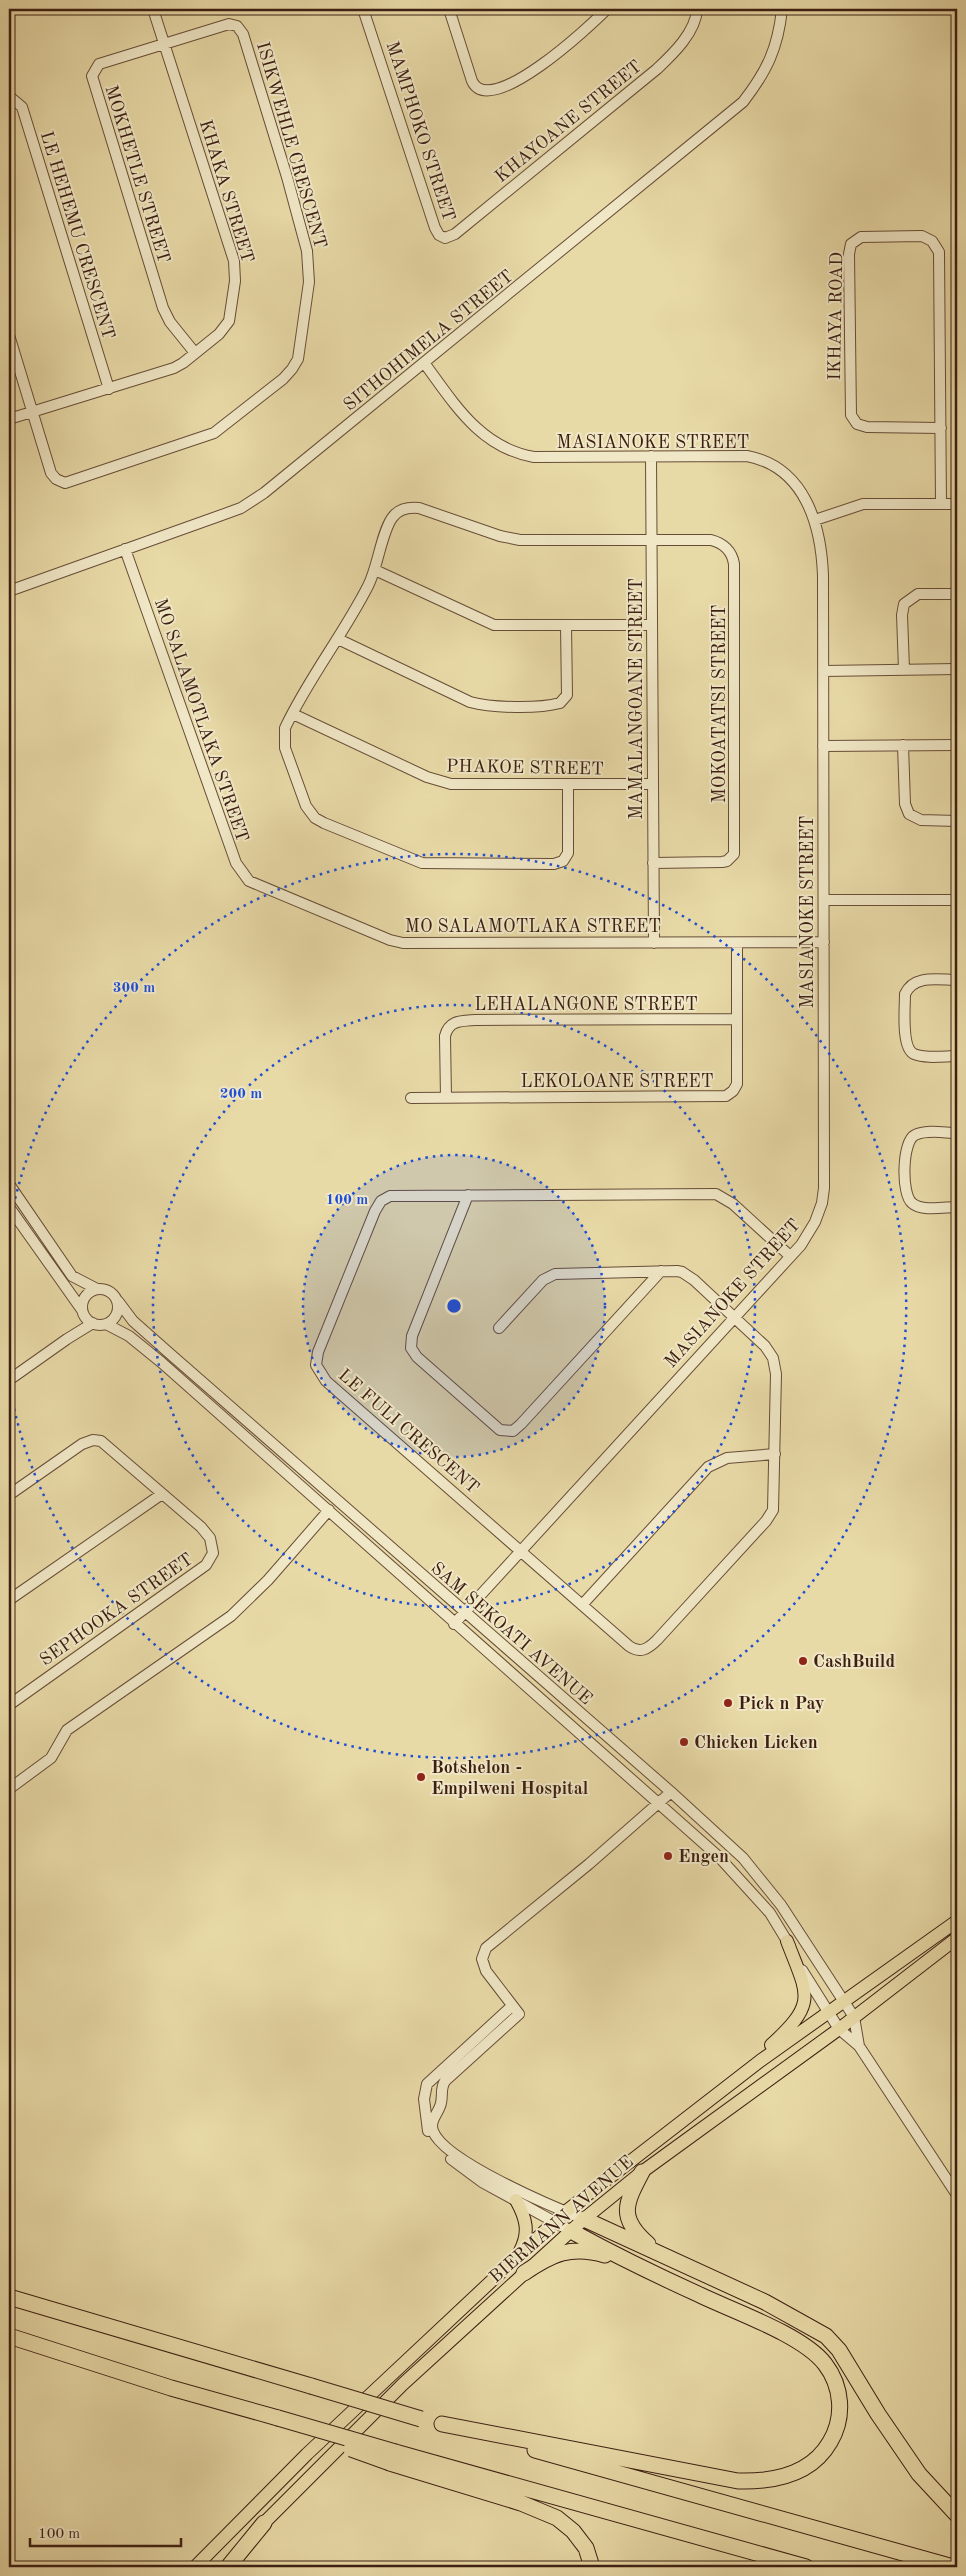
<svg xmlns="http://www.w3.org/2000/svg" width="966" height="2576" viewBox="0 0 966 2576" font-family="'Old Standard TT',serif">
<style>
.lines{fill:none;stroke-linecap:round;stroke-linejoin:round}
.minor-casing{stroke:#674d37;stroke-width:12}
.major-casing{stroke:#3c1e12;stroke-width:14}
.highway-casing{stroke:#3c1e12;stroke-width:17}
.minor{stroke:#f0e7c6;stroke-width:10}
.major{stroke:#e8daa7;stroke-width:12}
.highway{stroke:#e8daa7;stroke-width:15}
.highway-bridge-casing{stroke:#3c1e12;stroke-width:17;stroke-linecap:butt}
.highway-bridge{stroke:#e8daa7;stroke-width:15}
.ring{fill:none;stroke:#1d4ed8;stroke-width:2.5;stroke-dasharray:2.5 5}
.poi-dot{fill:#8f2418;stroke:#f0e7c6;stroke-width:2}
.labels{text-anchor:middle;stroke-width:4;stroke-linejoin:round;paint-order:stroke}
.street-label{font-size:18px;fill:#3c1e12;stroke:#f0e7c6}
.poi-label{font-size:18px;font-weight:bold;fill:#3c1e12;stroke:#f0e7c6;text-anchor:start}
.centre{fill:#1d4ed8;stroke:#f0e7c6;stroke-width:2.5}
.ring-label{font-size:15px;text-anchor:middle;font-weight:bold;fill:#1d4ed8;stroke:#f0e7c6;stroke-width:4;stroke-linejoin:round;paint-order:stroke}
</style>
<rect width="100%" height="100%" fill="#e8daa7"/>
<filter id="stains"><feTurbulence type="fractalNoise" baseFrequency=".004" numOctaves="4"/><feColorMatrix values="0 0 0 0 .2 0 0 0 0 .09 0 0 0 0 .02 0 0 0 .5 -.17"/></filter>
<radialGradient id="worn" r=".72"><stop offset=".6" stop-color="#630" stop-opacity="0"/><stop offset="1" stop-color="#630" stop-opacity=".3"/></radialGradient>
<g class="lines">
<!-- minor casing -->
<g class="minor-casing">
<path id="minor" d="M363,9L435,228L439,235L445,238L455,234L657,69C673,54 696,32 697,9
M449,9L472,81C490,120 590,26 607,9
M9,96L22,107L109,389
M9,335L51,473L56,479L65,483L214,433L283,379L292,369L298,359L309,282L307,251L287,177L243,34L237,26L229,24L99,64L92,76L163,308L170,322L195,353
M425,364C455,405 481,448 534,457L747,456C805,467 821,525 823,575L824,1188L822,1203L815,1222L801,1245L454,1624
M9,419L174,368L183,363L219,334L229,321L235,281L234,261L153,9
M651,456L654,943
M941,504L939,252L932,241L922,236L861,237L851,244L849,254L851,415L857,424L867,427L941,428
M815,520L863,504H957
M125,549L236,863L249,881L390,940L403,943L824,942
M375,570L494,625H652
M9,591L219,516L241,508L264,493L743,102C767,71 778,48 782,9
M338,639L470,702C492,708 538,709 560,703L567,695L566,626
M904,669L902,615L904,604L918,594H957
M823,671L957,669
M293,714L427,777L451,784H653
M903,745L905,804L909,814L921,820L957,821
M823,746L957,745
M568,785V853L563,861L554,864L422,863L324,823L315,818L306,806L285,748V728C308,679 343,635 368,586C378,567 381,534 392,518C398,509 409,507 419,508L500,536L520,540H711C723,543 732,551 734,564V854L727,861L722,862L653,863
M824,900H957
M957,980C939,980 914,974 905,994C905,1008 901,1048 914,1054C926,1059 945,1056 957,1056
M411,1098L726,1096L733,1091L737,1084V943
M446,1098L445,1036C449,1020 461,1021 475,1020L736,1019
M957,1133C945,1133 927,1129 915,1135C902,1141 901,1194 912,1203C922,1212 945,1207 957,1207
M9,1184L72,1276L97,1289
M468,1195L412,1336L411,1348L417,1357L500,1430L513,1431L521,1424L661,1271
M9,1207L82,1310
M82 1307a18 18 0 1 1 36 0a18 18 0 1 1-36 0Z
M118,1301L133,1321L168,1352L671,1792L743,1858L781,1905L854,2017L859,2046
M106,1324L129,1336L161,1362L719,1857L770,1913L790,1946
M499,1328L543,1280L555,1274L677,1271L682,1272L694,1280L765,1346L773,1358L776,1374L773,1510L766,1521L657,1640C648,1649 640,1654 629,1646L326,1381L316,1365L318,1352L375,1211L381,1201L390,1196L716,1194L733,1204L790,1256
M9,1380L67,1339L93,1323
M9,1495L82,1444L93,1440L101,1441L201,1527L210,1538L213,1553L206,1565L199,1570L9,1705
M9,1600L162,1494
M582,1605L708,1467L727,1458L775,1454
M9,1789L51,1758L67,1730L231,1616L268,1580L329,1510
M802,1970L839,2029L859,2046L957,2195
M428,2131L424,2099L427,2084L512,2006
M451,2159L482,2182L571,2231
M584,2219C553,2207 444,2161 433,2131C429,2120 439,2113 441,2103C443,2095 440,2089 445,2081L519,2014L486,1971L482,1959L486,1948L589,1864L671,1792"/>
</g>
<!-- major casing -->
<g class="major-casing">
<path id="major" d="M771,2045C818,2002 808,1996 787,1941
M516,2200C526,2218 530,2232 520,2251
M258,2529L403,2384L584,2219L642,2172L839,2029L957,1938
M195,2567L307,2454L565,2212L760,2061L957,1921"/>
</g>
<!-- highway casing -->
<g class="highway-casing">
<path id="highway" d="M642,2172C625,2204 618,2218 648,2244
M584,2219L765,2302L826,2336L839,2350L878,2414L919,2474L957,2515
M524,2273C552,2254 571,2245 605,2255
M9,2297L311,2386
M9,2336L171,2388L278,2418
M442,2424L738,2481C773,2482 811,2475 830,2442C845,2417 842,2386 825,2364C803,2335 733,2311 700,2295C656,2275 613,2254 571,2231
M535,2450L953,2567
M395,2452L806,2567
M390,2463L521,2503L557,2518L573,2531L586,2548L592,2567
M228,2567L264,2523"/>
</g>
<!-- minor -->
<use href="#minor" class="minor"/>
<!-- major -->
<use href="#major" class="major"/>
<!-- highway -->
<use href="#highway" class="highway"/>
<!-- highway-bridge casing -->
<g class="highway-bridge-casing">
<path id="highway-bridge" d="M311,2386L421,2419
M278,2418L395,2452
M351,2449L390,2463"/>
</g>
<!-- highway-bridge -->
<use href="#highway-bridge" class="highway-bridge"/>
</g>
<!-- distance rings -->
<circle cx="454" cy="1306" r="151" fill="#1d4ed8" fill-opacity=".12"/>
<g class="ring">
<circle cx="454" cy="1306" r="151"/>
<circle cx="454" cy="1306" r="301"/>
<path d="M9 1228A452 452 0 1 1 9 1384"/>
</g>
<!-- markers -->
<g class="poi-dot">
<circle cx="803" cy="1661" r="5"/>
<circle cx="728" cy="1703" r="5"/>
<circle cx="684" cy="1742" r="5"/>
<circle cx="421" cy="1777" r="5"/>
<circle cx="668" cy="1856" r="5"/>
</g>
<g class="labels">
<!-- street labels -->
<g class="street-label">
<text transform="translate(568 121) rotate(-39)" y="6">KHAYOANE STREET</text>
<text transform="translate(421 131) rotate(72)" y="6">MAMPHOKO STREET</text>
<text transform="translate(292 145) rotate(74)" y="6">ISIKWEHLE CRESCENT</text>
<text transform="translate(138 174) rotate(73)" y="6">MOKHETLE STREET</text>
<text transform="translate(227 191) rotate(73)" y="6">KHAKA STREET</text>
<text transform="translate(78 235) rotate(73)" y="6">LE HEHEMU CRESCENT</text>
<text transform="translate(835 316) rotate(-89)" y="6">IKHAYA ROAD</text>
<text transform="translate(428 340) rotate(-39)" y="6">SITHOHIMELA STREET</text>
<text x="653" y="448">MASIANOKE STREET</text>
<text transform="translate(636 699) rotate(-90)" y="6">MAMALANGOANE STREET</text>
<text transform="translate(719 704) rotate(-90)" y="6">MOKOATATSI STREET</text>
<text transform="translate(202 720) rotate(71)" y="6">MO SALAMOTLAKA STREET</text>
<text transform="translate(525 767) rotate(1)" y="6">PHAKOE STREET</text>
<text transform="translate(807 912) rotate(-90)" y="6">MASIANOKE STREET</text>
<text x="533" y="932">MO SALAMOTLAKA STREET</text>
<text x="586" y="1010">LEHALANGONE STREET</text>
<text x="617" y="1087">LEKOLOANE STREET</text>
<text transform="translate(732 1293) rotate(-48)" y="6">MASIANOKE STREET</text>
<text transform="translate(409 1431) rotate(41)" y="6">LE FULI CRESCENT</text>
<text transform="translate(116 1609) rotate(-35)" y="6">SEPHOOKA STREET</text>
<text transform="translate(512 1633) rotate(41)" y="6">SAM SEKOATI AVENUE</text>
<text transform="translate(561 2219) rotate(-41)" y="6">BIERMANN AVENUE</text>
</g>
<!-- poi labels -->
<g class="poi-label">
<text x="813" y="1667">CashBuild</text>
<text x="738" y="1709">Pick n Pay</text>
<text x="694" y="1748">Chicken Licken</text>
<text x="431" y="1773">Botshelon -<tspan x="431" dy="21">Empilweni Hospital</tspan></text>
<text x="678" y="1862">Engen</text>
</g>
</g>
<circle cx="454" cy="1306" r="8" class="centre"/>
<g class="ring-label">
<text x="134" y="992">300 m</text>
<text x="241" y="1098">200 m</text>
<text x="347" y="1204">100 m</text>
</g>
<!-- margin -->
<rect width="966" height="2576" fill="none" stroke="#e8daa7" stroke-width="30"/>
<rect x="10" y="10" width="946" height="2556" fill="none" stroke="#3c1e12" stroke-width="2.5"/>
<rect x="15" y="15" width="936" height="2546" fill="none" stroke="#3c1e12"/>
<!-- scale -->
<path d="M30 2538v8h151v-8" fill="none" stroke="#3c1e12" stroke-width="2.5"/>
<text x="38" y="2538" font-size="15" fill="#3c1e12" stroke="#f0e7c6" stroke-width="4" paint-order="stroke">100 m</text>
<rect width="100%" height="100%" filter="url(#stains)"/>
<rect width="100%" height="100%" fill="url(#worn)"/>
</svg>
